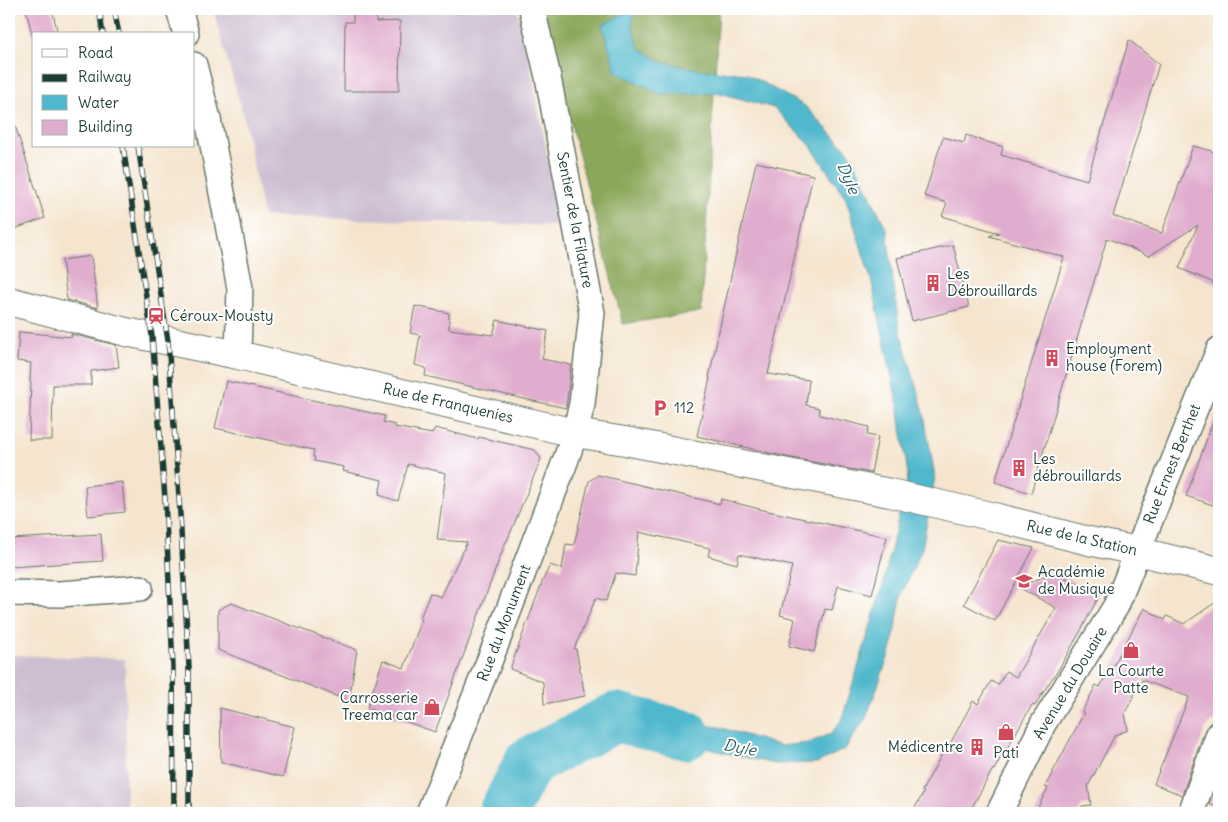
<svg xmlns="http://www.w3.org/2000/svg" width="1228" height="822" viewBox="0 0 1228 822" font-family="Delius,sans-serif">
<style>
.industrial{fill:#cdbed2}
.forest{fill:#8aa75a;stroke:#547247}
.water{fill:#4fb8cc;stroke:#377a80}
.lines{fill:none;stroke-linecap:round;stroke-linejoin:round}
.river{stroke:#4fb8cc;stroke-width:50}
.building{fill:#e1adcf}
.minor-casing{stroke:#6a786a;stroke-width:28}
.tertiary-casing{stroke:#6a786a;stroke-width:30}
.minor{stroke:#fff;stroke-width:25}
.tertiary{stroke:#fff;stroke-width:28}
.rail-casing{stroke:#1f3d34;stroke-width:5.5}
.rail{stroke:#fff;stroke-width:4;stroke-dasharray:11;stroke-linecap:butt}
.labels{text-anchor:middle;stroke-width:4;stroke-linejoin:round;paint-order:stroke}
.street-label{font-size:15px;fill:#1f3d34;stroke:#fff}
.poi-label{font-size:15px;fill:#1f3d34;stroke:#fff;text-anchor:start}
.water-label{font-size:16px;font-style:italic;fill:#2d6262;stroke:#fff}
</style>
<rect width="100%" height="100%" fill="#fff"/>
<filter id="ink" filterUnits="userSpaceOnUse"><feTurbulence type="fractalNoise" baseFrequency=".02" numOctaves="2"/><feDisplacementMap in="SourceGraphic" scale="10" xChannelSelector="R" yChannelSelector="G"/><feConvolveMatrix kernelMatrix="1 2 1 2 8 2 1 2 1" color-interpolation-filters="sRGB"/></filter>
<filter id="wash" filterUnits="userSpaceOnUse"><feTurbulence type="fractalNoise" baseFrequency=".0096" numOctaves="4" result="noise"/><feDisplacementMap in="SourceGraphic" scale="20" xChannelSelector="R" yChannelSelector="G"/><feGaussianBlur stdDeviation="1.12" result="paint"/><feColorMatrix in="noise" values="0 0 0 0 0 0 0 0 0 0 0 0 0 0 0 0 0 1.4 0 .05"/><feComposite in="paint" operator="in"/></filter>
<g filter="url(#wash)">
<rect width="100%" height="100%" fill="#f5e5cf"/>
<!-- industrial -->
<path class="industrial" d="M213,9H517L527,51L561,226L263,216L244,117L229,66Z
M9,655L125,659L126,813H9Z"/>
<!-- forest -->
<path class="forest" d="M542,9H719L701,312L623,324L551,48Z"/>
<!-- water -->
<path class="water" d="M634,9L632,24L639,48L662,62L697,69L747,74L805,106L850,153L887,230L899,327L923,409L935,477L922,549L902,593L892,647L866,718L845,749L817,763L774,764L701,747L641,732L582,739L539,762L518,798L514,813H494L504,785L532,742L575,724L632,715L719,727L781,746L808,743L831,734L842,719L858,667L883,585L908,475L898,406L871,279L846,199L811,146L774,108L720,93L661,94L616,72L602,25Z"/>
<g class="lines">
<!-- river -->
<path class="river" d="M503,813L529,762L616,717L686,735"/>
</g>
<g id="blocks">
<!-- building -->
<path class="building" d="M26,9H52L58,34H32Z
M376,12V22L400,21L399,91H344L345,22H353V13Z
M1129,40L1159,64L1113,216L1162,233L1193,146L1219,153V285L1179,268L1198,225L1149,256L1107,238L1031,493L995,482L1064,257L989,236L999,233L942,216L947,203L924,196L943,137L964,143L966,135L1003,147L1001,155L1087,180Z
M13,119L45,218L9,231V120Z
M756,162L813,175L768,374L809,380L806,405L819,408L820,415L869,427L867,435L878,437L871,473L787,457L697,436L710,378L709,377Z
M953,245L969,307L912,321L897,258Z
M91,256L98,308L67,300L62,260Z
M415,306L449,313V329L493,335L497,320L548,331L542,359L571,365L566,408L533,401L425,376L426,368L415,365L420,335L410,333Z
M19,332L72,337L71,334L116,345L119,367L91,371V385H53L52,440H29L31,382H30L31,363L17,361Z
M226,381L385,416L383,422L395,425V427L432,434L435,428L478,439L479,437L535,450L541,459L507,541H506L435,732L367,708L383,660L404,668L422,619L420,618L430,593L441,597L467,542L437,540L446,473L408,464L398,501L379,495L382,480L343,471L344,467L314,461L315,457H313L314,450L215,428Z
M1217,411H1219V507L1186,496Z
M598,475L720,504L721,499L759,509L887,537L872,595L838,586L832,610L825,609L814,652L789,646L795,619L780,615L792,566L739,554L737,564L708,556L710,548L639,532L635,576L616,573L606,601L596,598L574,649H576L585,696L544,704L543,682L510,669L543,580L550,565L562,569L566,544L574,545L589,481Z
M122,482L125,512L88,516L85,486Z
M101,534L103,561L9,567V539Z
M998,540L1034,548L995,621L964,604Z
M1062,569L1066,578L1099,596L1079,634L1054,677H1053L1044,691L1035,706L1032,705L1006,750H1005L994,770L993,769L969,813H912L924,792L922,791L948,743L950,744L973,701L978,704L991,681L998,685L1006,671L1016,677L1056,608L1018,587Z
M1219,600V720H1216L1210,723L1205,729L1182,795L1154,784L1189,697L1142,680L1125,713L1128,730L1115,735L1088,786L1091,805L1082,806L1078,813H1035L1048,788L1045,787L1084,713L1082,712L1096,685L1100,687L1105,677L1107,678L1144,608L1165,620L1167,616L1184,624Z
M231,603L357,650L349,701L218,650V610Z
M220,708L295,727L283,777L221,762Z
M1219,776V808L1209,804Z"/>
</g>
</g>
<g filter="url(#ink)">
<use href="#blocks" fill-opacity="0" stroke="#6a786a" stroke-width="1"/>
<g class="lines">
<!-- minor casing -->
<g class="minor-casing">
<path id="minor" d="M179,9L186,34
M194,65L208,119L240,288L238,355
M9,593L60,594L140,588
M429,813L496,644L566,459L575,433L582,404L592,313L548,77L532,9
M999,813L1043,724L1116,606L1160,495L1219,350
M1191,813L1219,734"/>
</g>
<!-- tertiary casing -->
<g class="tertiary-casing">
<path id="tertiary" d="M9,301L126,332L238,355L575,433L625,441L890,493L990,516L1089,541L1137,551L1219,571"/>
</g>
<!-- minor -->
<use href="#minor" class="minor"/>
<!-- tertiary -->
<use href="#tertiary" class="tertiary"/>
<!-- rail casing -->
<g class="rail-casing">
<path id="rail" d="M99,9L103,34
M114,9L119,34
M123,146L152,336L165,498L173,667L174,813
M138,146L168,341L179,497L189,667V813"/>
</g>
<!-- rail -->
<use href="#rail" class="rail"/>
</g>
</g>
<!-- icons -->
<defs>
<g id="building-bare" transform="scale(1.35)"><path d="M-4-6H4V6H1V3H-1V6H-4ZM-2.5-4.3h1.7v1.8h-1.7ZM.8-4.3h1.7v1.8H.8ZM-2.5-1h1.7V.8h-1.7ZM.8-1h1.7V.8H.8Z" fill="#d1495b" stroke="#fff" stroke-width="2.5" paint-order="stroke"/></g>
<g id="station-bare" transform="scale(1.35)"><path d="M-3-6H3Q5-6 5-4V2Q5 4 3 4L4.5 6H3L1.5 4h-3L-3 6H-4.5L-3 4Q-5 4-5 2V-4Q-5-6-3-6ZM-3.5-4v3h7v-3ZM-3.5 1v1.5H-2V1ZM2 1v1.5H3.5V1Z" fill="#d1495b" stroke="#fff" stroke-width="2.5" paint-order="stroke"/></g>
<g id="parking-bare" transform="scale(1.35)"><path d="M-3.5-5.5H1a3.5 3.5 0 0 1 0 7H-1V5.5H-3.5ZM-1-3.4V-.6H.8a1.4 1.4 0 0 0 0-2.8Z" fill="#d1495b" stroke="#fff" stroke-width="2.5" paint-order="stroke"/></g>
<g id="school-bare" transform="scale(1.35)"><path d="M0-5L7-2L0 1L-7-2ZM-4 1L0 2.5L4 1V4Q0 6-4 4Z" fill="#d1495b" stroke="#fff" stroke-width="2.5" paint-order="stroke"/></g>
<g id="shop-bare" transform="scale(1.35)"><path d="M-5-2.5h2.3a2.7 3.5 0 0 1 5.4 0H5L5.5 6h-11ZM-1.5-2.5h3a1.5 2.3 0 0 0-3 0Z" fill="#d1495b" stroke="#fff" stroke-width="2.5" paint-order="stroke"/></g>
</defs>
<g fill-rule="evenodd">
<use href="#building-bare" x="933" y="283"/>
<use href="#station-bare" x="156" y="316"/>
<use href="#building-bare" x="1052" y="358"/>
<use href="#parking-bare" x="660" y="408"/>
<use href="#building-bare" x="1019" y="468"/>
<use href="#school-bare" x="1024" y="581"/>
<use href="#shop-bare" x="1131" y="650"/>
<use href="#shop-bare" x="432" y="707"/>
<use href="#shop-bare" x="1006" y="732"/>
<use href="#building-bare" x="977" y="747"/>
</g>
<g class="labels">
<!-- street labels -->
<g class="street-label">
<text transform="translate(575 220) rotate(79)" y="5">Sentier de la Filature</text>
<text transform="translate(448 403) rotate(13)" y="5">Rue de Franquenies</text>
<text transform="translate(1172 464) rotate(-68)" y="5">Rue Ernest Berthet</text>
<text transform="translate(1082 538) rotate(13)" y="5">Rue de la Station</text>
<text transform="translate(504 623) rotate(-69)" y="5">Rue du Monument</text>
<text transform="translate(1070 683) rotate(-59)" y="5">Avenue du Douaire</text>
</g>
<!-- poi labels -->
<g class="poi-label">
<text x="947" y="279">Les<tspan x="947" dy="17">Débrouillards</tspan></text>
<text x="170" y="321">Céroux-Mousty</text>
<text x="1066" y="354">Employment<tspan x="1066" dy="17">house (Forem)</tspan></text>
<text x="674" y="413">112</text>
<text x="1033" y="464">Les<tspan x="1033" dy="17">débrouillards</tspan></text>
<text x="1038" y="577">Académie<tspan x="1038" dy="17">de Musique</tspan></text>
<text x="1131" y="676" text-anchor="middle">La Courte<tspan x="1131" dy="17">Patte</tspan></text>
<text x="418" y="703" text-anchor="end">Carrosserie<tspan x="418" dy="17">Treema car</tspan></text>
<text x="963" y="752" text-anchor="end">Médicentre</text>
<text x="1006" y="758" text-anchor="middle">Pati</text>
</g>
<!-- water labels -->
<g class="water-label">
<text transform="translate(849 178) rotate(67)" y="6">Dyle</text>
<text transform="translate(740 747) rotate(11)" y="6">Dyle</text>
</g>
</g>
<!-- margin -->
<rect width="1228" height="822" fill="none" stroke="#fff" stroke-width="30"/>
<!-- legend -->
<rect x="32" y="32" width="162" height="115" fill="#ffffff" stroke="#a5b1ae"/>
<rect x="42" y="49" width="25" height="8" fill="#ffffff" stroke="#a5b1ae"/>
<text x="78" y="58" font-size="15" fill="#1f3d34">Road</text>
<rect x="42" y="74" width="25" height="8" fill="#1f3d34" stroke="#a5b1ae"/>
<text x="78" y="82" font-size="15" fill="#1f3d34">Railway</text>
<rect x="42" y="95" width="25" height="15" fill="#4fb8cc" stroke="#a5b1ae"/>
<text x="78" y="108" font-size="15" fill="#1f3d34">Water</text>
<rect x="42" y="120" width="25" height="15" fill="#e1adcf" stroke="#a5b1ae"/>
<text x="78" y="132" font-size="15" fill="#1f3d34">Building</text>
</svg>
